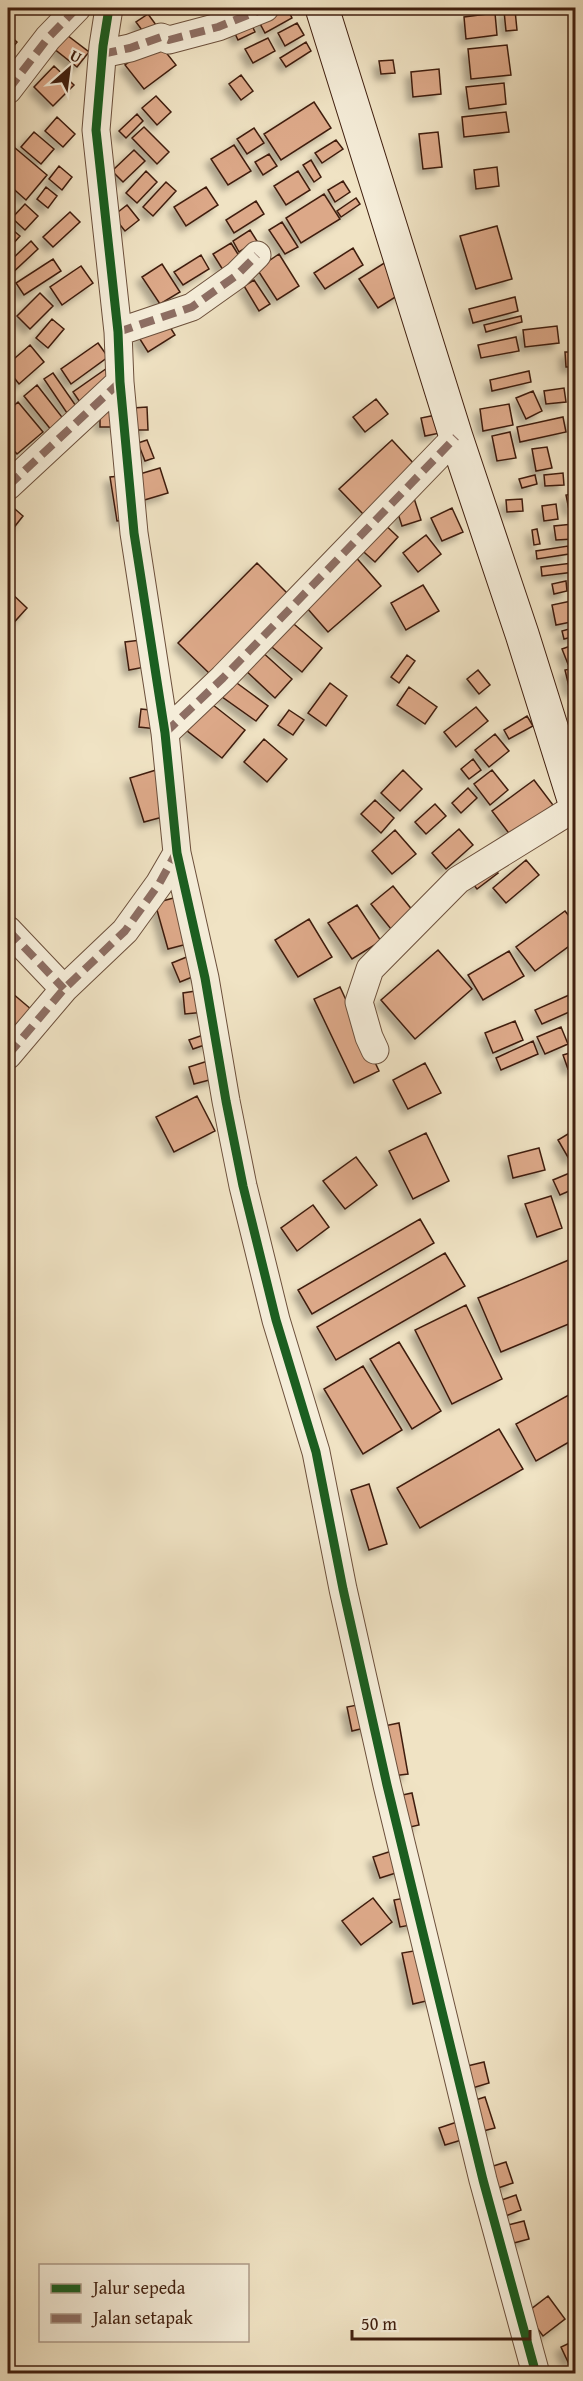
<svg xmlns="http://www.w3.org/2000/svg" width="583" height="2381" viewBox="0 0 583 2381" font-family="'Gentium Book Plus',serif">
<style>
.building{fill:#dca888;stroke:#401f0f;stroke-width:1.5;filter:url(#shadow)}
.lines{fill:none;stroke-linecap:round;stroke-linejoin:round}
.minor-casing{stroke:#6c503c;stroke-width:29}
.secondary-casing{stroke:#401f0f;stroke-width:35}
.minor{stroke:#f5edd9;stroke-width:27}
.secondary{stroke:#f5edd9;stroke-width:33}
.quiet{stroke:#8d6e63;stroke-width:8;stroke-dasharray:15 8;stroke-linecap:butt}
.cycleway-casing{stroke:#f5edd9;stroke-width:13}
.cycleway{stroke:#1b5e20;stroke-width:9}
</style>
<defs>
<filter id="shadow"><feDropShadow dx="-5.5" dy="5.5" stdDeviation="3" flood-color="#0004"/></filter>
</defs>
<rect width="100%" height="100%" fill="#f0e3c4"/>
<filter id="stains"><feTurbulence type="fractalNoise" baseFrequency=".00333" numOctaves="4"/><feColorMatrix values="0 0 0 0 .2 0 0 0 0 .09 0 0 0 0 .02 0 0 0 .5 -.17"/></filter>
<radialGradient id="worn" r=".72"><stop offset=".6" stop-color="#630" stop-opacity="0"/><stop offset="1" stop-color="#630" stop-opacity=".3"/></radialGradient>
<!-- building -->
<path class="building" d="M276,8H287L292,18L265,33L257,18Z
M515,10L517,30L506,31L504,11Z
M495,13L497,35L466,39L464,17Z
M148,14L159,29L147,37L136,22Z
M248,17L255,32L238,40L231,25Z
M297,23L304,35L285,46L278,33Z
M59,29L89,52L77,67L48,44Z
M8,34L17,42L8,53Z
M268,38L275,51L253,63L245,49Z
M157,41L176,65L144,89L125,65Z
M306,42L311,51L286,67L280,58Z
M507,45L511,75L471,79L468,49Z
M393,60L395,73L381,74L379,61Z
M54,66L74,85L53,106L34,87Z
M439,69L441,94L413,97L411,72Z
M241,75L253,91L241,100L229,84Z
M504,83L506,104L469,109L466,87Z
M156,96L171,112L157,125L142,108Z
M314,102L331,128L281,160L264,134Z
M506,112L509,132L464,137L462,117Z
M137,114L143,121L126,138L119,131Z
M57,117L75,134L63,147L45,131Z
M144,127L169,152L157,164L132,138Z
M254,128L264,143L247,154L237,139Z
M34,132L54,149L41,164L21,147Z
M438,132L442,167L423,169L419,134Z
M336,140L343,149L322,163L315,153Z
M8,142L47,175L26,200L8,184Z
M234,145L251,171L228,185L211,159Z
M134,150L145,161L123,182L112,171Z
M269,154L277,166L263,175L255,162Z
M311,160L321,177L314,182L303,165Z
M59,166L72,177L62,190L49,179Z
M497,167L499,186L476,189L474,170Z
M146,171L157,182L137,203L126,193Z
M298,171L310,190L286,205L274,186Z
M343,181L350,192L335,202L328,190Z
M166,182L176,191L153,216L143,207Z
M46,187L57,196L48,208L37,199Z
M206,187L218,205L186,226L174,207Z
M324,194L340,219L301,243L286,218Z
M356,198L360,204L341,217L337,211Z
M256,201L264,214L234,233L226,220Z
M25,204L38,216L25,230L12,218Z
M127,205L139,220L125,231L113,216Z
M70,212L80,222L53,247L43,237Z
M282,222L298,247L285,254L269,230Z
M8,226L20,236L11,246L8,243Z
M497,226L512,279L476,289L460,236Z
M250,230L257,241L239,252L233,241Z
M31,241L38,249L10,275L8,272V263Z
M231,243L241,259L223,270L213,254Z
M353,248L363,265L325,289L314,273Z
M279,254L299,286L277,300L257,269Z
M201,255L209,269L183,285L174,272Z
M53,259L61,271L24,295L16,283Z
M389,260L408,289L378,308L359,279Z
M162,264L180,292L160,304L142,277Z
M81,266L93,283L62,305L50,287Z
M254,280L270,304L259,311L244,286Z
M40,293L53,306L30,329L17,316Z
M515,297L518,311L473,323L469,309Z
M521,316L522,322L486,332L484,325Z
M52,319L64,329L48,348L36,338Z
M165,319L175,335L148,352L138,336Z
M557,326L559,343L525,347L523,330Z
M516,337L519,351L481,358L478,345Z
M98,343L108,357L71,384L61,369Z
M30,345L44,362L19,384L8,370V364Z
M565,352H576V367H566Z
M110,366L119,380L82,405L73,392Z
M529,371L531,382L492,391L490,380Z
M53,373L76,406L67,413L44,379Z
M37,385L65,421L52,431L24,396Z
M564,388L566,402L546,404L544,391Z
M533,391L542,411L526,419L516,398Z
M376,399L388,414L365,432L353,417Z
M18,402L43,432L17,454L8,444V411Z
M100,402H118V427H100Z
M509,404L513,425L483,431L480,409Z
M147,407L148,430H134L133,408Z
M436,415L440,433L425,436L421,418Z
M563,417L566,432L520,442L517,427Z
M571,418H576V434L573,435Z
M510,432L516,458L497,461L492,436Z
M147,440L154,458L145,461L138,443Z
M392,440L416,466L364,515L339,489Z
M547,447L552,468L536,471L532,449Z
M160,468L168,493L141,501L133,476Z
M563,473L564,485L545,486L544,475Z
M535,475L537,484L522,488L519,479Z
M120,476L127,520L117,521L110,477Z
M572,494L575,509L569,510L566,495Z
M413,495L421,520L402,526L394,501Z
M522,499L523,511L507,512L506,500Z
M8,503L23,516L8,535Z
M556,504L558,519L544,521L542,506Z
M452,508L463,532L442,541L431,518Z
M379,519L398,537L375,562L356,545Z
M573,524L574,539L556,540L554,526Z
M537,529L540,544L534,545L532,530Z
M426,535L441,554L418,572L403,553Z
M568,546L569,554L537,559L536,551Z
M353,554L381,586L328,632L300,600Z
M257,563L288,594L210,674L178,643Z
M572,563L574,572L542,576L541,567Z
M566,581L567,591L554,594L552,584Z
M423,585L439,611L406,630L391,603Z
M8,590L27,608L8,629Z
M576,600V621L556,625L552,605Z
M288,619L322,648L302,672L267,643Z
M576,627V636L564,639L562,631Z
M141,640L145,667L129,670L125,642Z
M576,644V661L568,664L562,649Z
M260,650L292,679L275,698L243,668Z
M407,655L415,661L399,683L391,677Z
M576,668V689L570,691L565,670Z
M478,670L490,685L479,694L467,679Z
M230,678L268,706L256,721L218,694Z
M330,683L347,696L326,726L308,713Z
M409,687L437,707L425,724L397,705Z
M208,701L245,730L222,758L186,730Z
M476,707L488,721L456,747L444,732Z
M141,709L159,711L157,729L139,727Z
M289,710L304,720L293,735L278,725Z
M527,716L533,726L509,739L504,730Z
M576,725V741H574L569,727Z
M495,734L509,751L489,767L475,750Z
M264,739L287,759L267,782L244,762Z
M473,759L481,770L469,779L461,769Z
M156,770L170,815L144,822L130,778Z
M403,770L422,789L400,811L381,793Z
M492,770L508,790L490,805L474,784Z
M534,780L553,805L511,836L492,811Z
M468,788L477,798L461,813L452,803Z
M375,800L394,818L381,833L361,814Z
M435,804L446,816L426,834L415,822Z
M459,829L473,845L446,869L432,853Z
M395,830L416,854L392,874L372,851Z
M526,860L539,875L506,903L493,888Z
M490,863L498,873L477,889L469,879Z
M393,886L413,911L391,929L371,904Z
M181,896L195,942L168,949L155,903Z
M357,905L381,941L352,959L328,923Z
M565,911L576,925V941L535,971L516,947Z
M309,919L332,957L298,977L275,940Z
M438,950L472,989L415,1039L381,1000Z
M509,951L524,976L483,1000L468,975Z
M194,954L202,973L180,982L172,963Z
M340,987L379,1071L354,1083L314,999Z
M202,990L205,1012L185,1014L183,993Z
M576,992V1009L542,1024L535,1010Z
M12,993L32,1010L11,1034L8,1031V999Z
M515,1021L523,1040L493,1053L485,1033Z
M561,1027L568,1044L545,1054L537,1037Z
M209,1033L213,1042L193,1049L189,1040Z
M533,1041L538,1054L501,1070L496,1058Z
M576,1051V1067L568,1069L563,1055Z
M211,1060L217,1078L194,1084L189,1067Z
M425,1063L441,1093L408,1109L393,1080Z
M197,1096L215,1131L174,1152L156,1117Z
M576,1129V1156L569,1159L558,1140Z
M426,1133L449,1181L413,1199L389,1151Z
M539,1148L545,1170L513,1178L508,1156Z
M356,1157L377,1185L345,1209L323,1181Z
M572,1172L576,1179V1188L560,1195L553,1180Z
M551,1196L562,1228L537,1237L525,1204Z
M313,1205L329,1227L297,1251L281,1228Z
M420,1219L434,1243L312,1314L298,1290Z
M445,1253L465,1286L336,1360L317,1327Z
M576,1257V1321L501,1352L478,1298Z
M466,1305L502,1379L452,1404L415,1330Z
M399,1342L441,1411L412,1429L370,1359Z
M363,1366L402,1430L363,1454L324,1389Z
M576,1391V1438L536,1461L516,1424Z
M499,1429L523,1469L420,1528L397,1488Z
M369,1484L387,1544L369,1550L351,1490Z
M367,1703L373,1726L352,1731L347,1707Z
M399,1723L408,1774L392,1776L384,1726Z
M412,1793L419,1825L401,1829L393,1797Z
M395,1850L402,1871L380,1878L373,1857Z
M410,1897L416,1924L400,1927L394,1900Z
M373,1898L392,1922L361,1945L342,1921Z
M425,1949L435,1999L413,2004L402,1953Z
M484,2062L489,2083L469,2089L463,2067Z
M485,2097L495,2128L479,2132L469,2102Z
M463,2120L468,2138L445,2145L439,2128Z
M506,2162L513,2183L495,2189L487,2168Z
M516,2195L521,2210L498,2219L493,2203Z
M524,2221L529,2239L510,2244L504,2226Z
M548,2296L565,2319L543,2336L526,2313Z
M576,2340V2358L568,2362L561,2347Z"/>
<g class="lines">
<!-- minor casing -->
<g class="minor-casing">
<path id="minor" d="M109,8L103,46L96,130L118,332L120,382L134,533L165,733L177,853L205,978L226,1101L243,1186L276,1320L316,1452L343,1589L387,1785L483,2180L536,2374
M102,54L130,48L161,37L169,40L218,27L265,8
M8,90L48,38L77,8
M118,332L192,307L237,275L257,255
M8,486L120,382
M165,733L223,678L456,437
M8,930L64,989
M375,1050L369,1037L359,1002L370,969L458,880L576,807
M8,1055L64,989L125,931L159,884L177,853"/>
</g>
<!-- secondary casing -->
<g class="secondary-casing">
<path id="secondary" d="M322,8L456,437L522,634L576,806"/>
</g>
<!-- minor -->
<use href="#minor" class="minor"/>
<!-- secondary -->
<use href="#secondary" class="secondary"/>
<!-- quiet -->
<path class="quiet" d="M102,54L130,48L161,37L169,40L218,27L265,8
M8,90L48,38L77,8
M118,332L192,307L237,275L257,255
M8,486L120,382
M165,733L223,678L456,437
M8,930L64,989
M8,1055L64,989L125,931L159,884L176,853"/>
<!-- cycleway casing -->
<g class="cycleway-casing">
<path id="cycleway" d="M109,8L103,46L96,130L118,332L120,382L134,533L165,733L177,853L205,978L226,1101L243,1186L276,1320L316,1452L343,1589L387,1785L483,2180L536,2374"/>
</g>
<!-- cycleway -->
<use href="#cycleway" class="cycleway"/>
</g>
<!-- margin -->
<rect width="583" height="2381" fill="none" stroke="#f0e3c4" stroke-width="30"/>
<rect x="9" y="9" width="565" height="2363" fill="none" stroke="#401f0f" stroke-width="3"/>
<rect x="15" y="15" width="553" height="2351" fill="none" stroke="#401f0f" stroke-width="1.5"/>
<!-- legend -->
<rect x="39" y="2264" width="210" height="78" fill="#f5edd9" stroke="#ad9b88" stroke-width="1.5"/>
<rect x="51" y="2284" width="30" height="9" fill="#1b5e20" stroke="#ad9b88" stroke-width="1.5"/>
<text x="93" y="2294" font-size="18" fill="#401f0f">Jalur sepeda</text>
<rect x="51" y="2314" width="30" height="9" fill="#8d6e63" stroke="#ad9b88" stroke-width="1.5"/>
<text x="93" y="2324" font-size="18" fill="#401f0f">Jalan setapak</text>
<!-- north arrow -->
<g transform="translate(69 69) rotate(28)" stroke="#f5edd9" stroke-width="4.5" paint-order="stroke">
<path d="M0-4.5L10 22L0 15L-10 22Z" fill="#401f0f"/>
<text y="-9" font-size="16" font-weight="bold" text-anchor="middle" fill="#401f0f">U</text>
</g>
<!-- scale -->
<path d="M352 2330v9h178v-9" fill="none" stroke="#401f0f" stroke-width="3"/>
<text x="361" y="2330" font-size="18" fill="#401f0f" stroke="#f5edd9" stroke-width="4.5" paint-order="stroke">50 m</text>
<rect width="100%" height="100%" filter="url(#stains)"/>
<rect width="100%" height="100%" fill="url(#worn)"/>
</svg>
